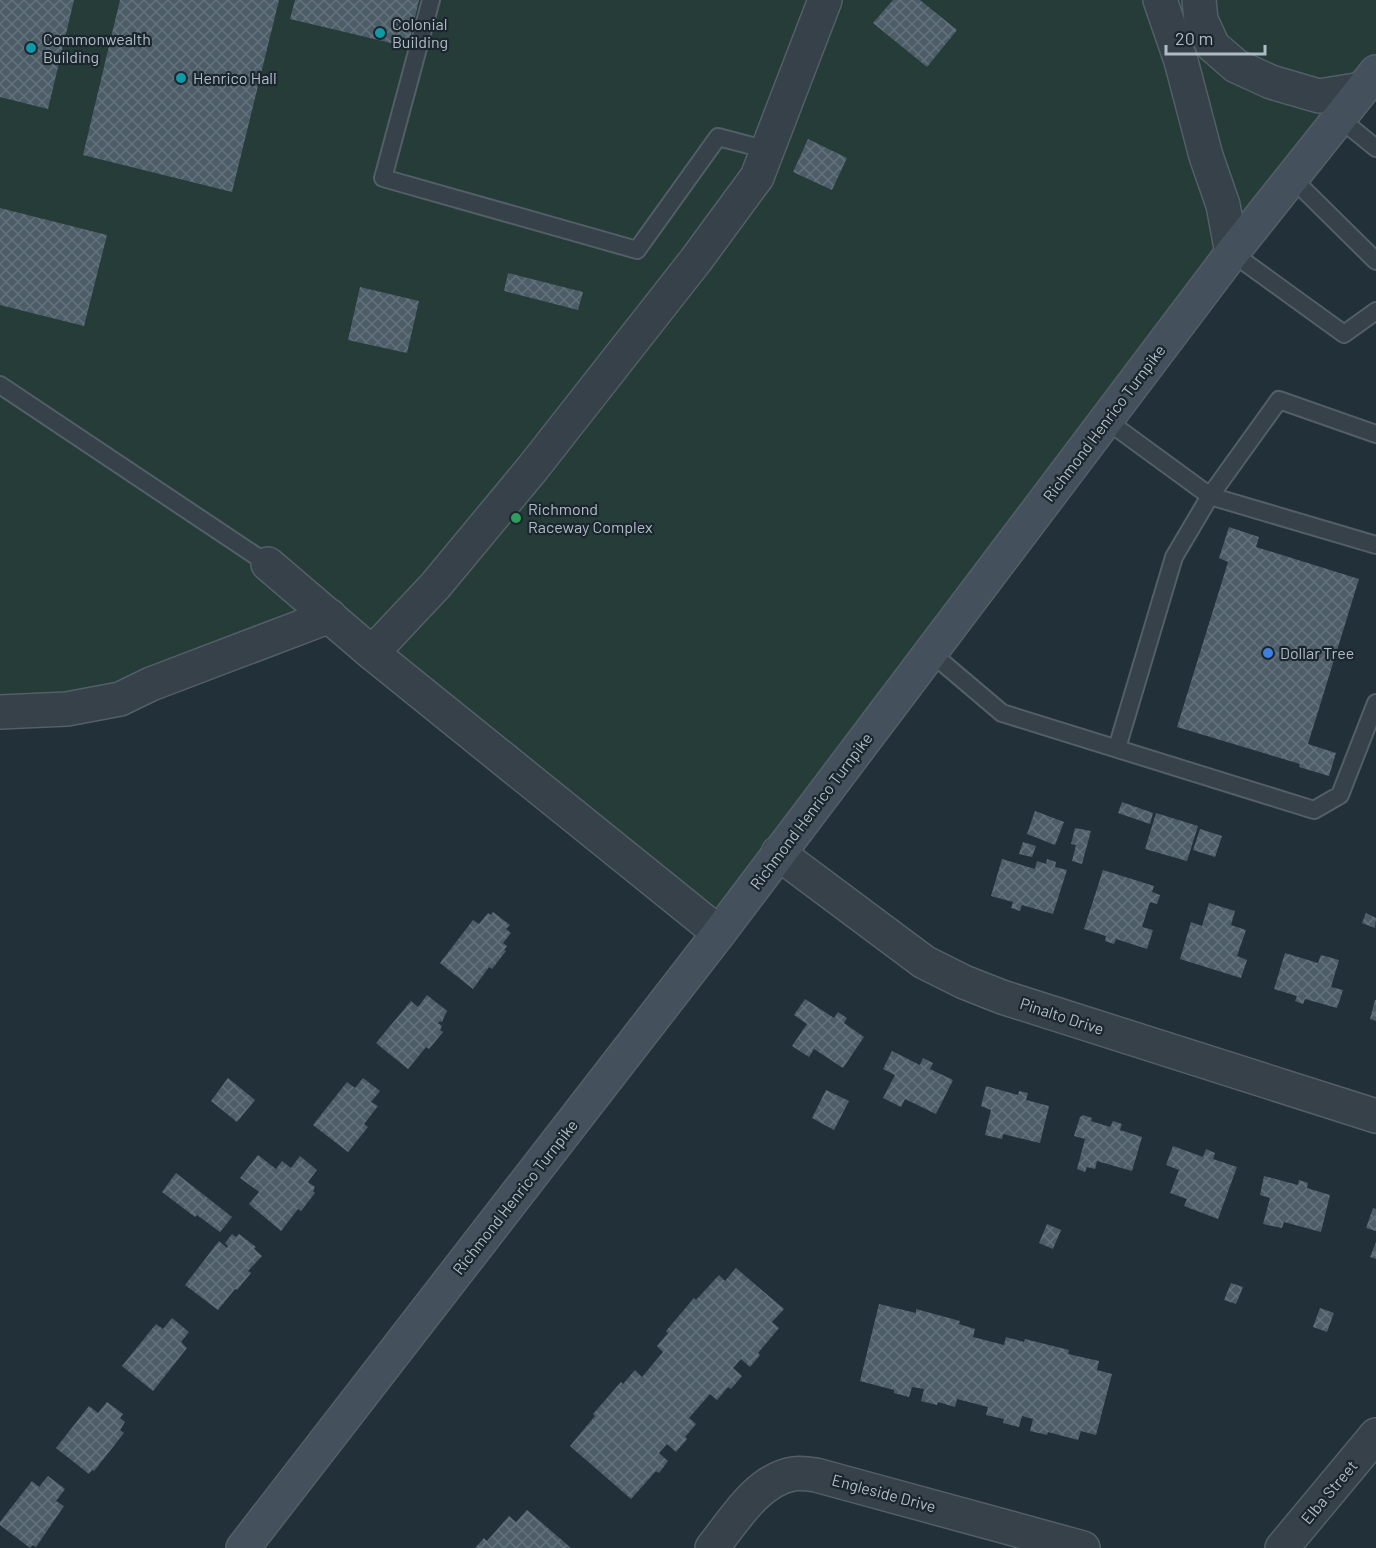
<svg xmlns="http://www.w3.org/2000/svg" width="1376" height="1548" viewBox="0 0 1376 1548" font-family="Barlow,sans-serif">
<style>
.pitch{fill:#253c39}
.building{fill:url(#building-cross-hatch)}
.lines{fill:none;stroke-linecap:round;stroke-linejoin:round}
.lane-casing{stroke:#535f67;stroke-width:20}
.street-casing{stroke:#535f67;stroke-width:36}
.secondary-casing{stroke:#535f67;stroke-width:36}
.lane{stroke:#364149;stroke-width:16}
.street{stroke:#364149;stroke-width:33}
.secondary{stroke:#44515c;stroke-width:33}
.culture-dot{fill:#0f9aa8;stroke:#1b262e;stroke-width:2}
.leisure-dot{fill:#2e9e5b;stroke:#1b262e;stroke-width:2}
.shop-dot{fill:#3f7fe0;stroke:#1b262e;stroke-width:2}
.labels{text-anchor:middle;stroke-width:4.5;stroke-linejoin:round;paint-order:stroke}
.poi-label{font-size:16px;fill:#b0bcc5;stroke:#1b262e;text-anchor:start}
.street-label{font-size:16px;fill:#b0bcc5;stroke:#1b262e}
</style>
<defs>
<pattern id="building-cross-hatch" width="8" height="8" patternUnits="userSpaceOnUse" patternTransform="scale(1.5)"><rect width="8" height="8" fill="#4d5d67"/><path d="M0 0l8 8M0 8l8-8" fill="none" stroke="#64727b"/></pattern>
</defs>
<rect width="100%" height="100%" fill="#223039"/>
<!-- pitch -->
<path class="pitch" d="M0,0H1376V72L719,933L330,616L151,684L0,712Z"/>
<!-- building -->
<path class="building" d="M0,0H74L48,109L0,97Z
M120,0H279L232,192L83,155Z
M295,0H419L408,47L290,19Z
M893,0H920L957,30L927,67L873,23Z
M808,139L847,158L832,190L793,172Z
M0,208L107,235L84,326L0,305Z
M508,273L583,292L578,310L504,291Z
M360,287L419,301L407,353L348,340Z
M1229,527L1259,537L1256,547L1359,579L1308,744L1336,753L1329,776L1299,767L1300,764L1177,727L1228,562L1219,558Z
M1122,802L1153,813L1150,824L1118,813Z
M1035,811L1064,822L1055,845L1027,834Z
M1156,813L1198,826L1187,861L1145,849Z
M1075,828L1091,831L1082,864L1072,861L1076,845L1071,844Z
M1200,829L1222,836L1215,857L1193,850Z
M1023,842L1036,846L1032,857L1019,854Z
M1002,859L1035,869L1037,861L1046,864L1047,859L1056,862L1055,867L1067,870L1053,914L1022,905L1020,911L1011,908L1013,902L991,896Z
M1103,870L1154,886L1152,892L1160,895L1157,904L1150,902L1142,927L1153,930L1147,949L1116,939L1114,944L1105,941L1106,936L1084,929Z
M1209,903L1235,911L1231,925L1246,930L1237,956L1247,960L1241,978L1180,959L1191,922L1202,926Z
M493,912L510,925L506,929L511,933L503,943L507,946L504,950L506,951L492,969L489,967L473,989L440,963L473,920L479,924L488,913L491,915Z
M1366,913L1376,918L1375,928L1362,923Z
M1285,953L1318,963L1321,955L1339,960L1331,987L1343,990L1337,1008L1305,999L1303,1004L1295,1001L1297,996L1274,989Z
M427,995L447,1011L442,1022L440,1021L438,1023L442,1026L440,1030L443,1032L429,1049L426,1047L408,1069L376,1043L411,1001L418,1007Z
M805,999L834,1018L838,1012L847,1018L844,1023L864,1037L843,1068L814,1049L809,1057L792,1046L807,1024L794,1015Z
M1375,1000H1376V1021L1370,1019Z
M892,1051L920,1065L923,1058L933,1063L930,1069L953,1080L936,1114L905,1099L901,1107L883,1098L895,1075L883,1069Z
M228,1078L255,1100L237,1122L211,1101Z
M363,1078L380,1091L371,1102L378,1106L364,1124L368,1127L348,1152L313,1125L347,1082L355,1088Z
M986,1086L1018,1095L1019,1091L1028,1093L1026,1100L1049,1106L1040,1143L1003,1134L1002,1139L985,1135L991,1110L981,1106Z
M826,1090L849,1101L834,1130L812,1118Z
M1083,1115L1092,1118L1091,1121L1110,1127L1113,1121L1122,1124L1120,1130L1142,1137L1132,1171L1097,1161L1095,1169L1087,1167L1085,1172L1077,1169L1085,1139L1074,1136L1080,1117Z
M1173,1146L1203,1157L1206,1149L1215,1153L1213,1159L1237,1167L1218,1219L1184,1206L1187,1199L1170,1193L1179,1170L1166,1165Z
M258,1155L276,1169L282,1161L291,1168L300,1156L317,1170L308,1182L315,1187L313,1191L315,1193L301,1211L298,1209L281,1231L249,1204L259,1192L240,1178Z
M176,1173L232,1217L220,1232L197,1215L195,1217L162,1192Z
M1264,1176L1298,1185L1299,1180L1308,1183L1307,1188L1330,1195L1321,1232L1284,1222L1282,1228L1263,1224L1270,1198L1260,1195Z
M1373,1208L1376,1209V1231L1366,1228Z
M1047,1224L1061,1230L1053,1249L1039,1243Z
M232,1234L236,1237L239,1234L256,1247L254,1249L262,1256L248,1271L251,1273L237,1290L235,1289L218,1310L185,1285L219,1241L227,1248L228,1246L225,1243Z
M1376,1242V1259L1370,1257Z
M736,1268L784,1309L772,1322L779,1328L758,1353L760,1355L750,1367L741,1359L733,1368L742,1376L731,1389L728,1387L717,1400L710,1394L689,1418L696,1424L685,1437L687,1439L676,1452L667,1444L659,1453L668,1461L659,1473L656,1471L631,1499L570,1446L595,1416L593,1414L621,1382L623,1384L635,1370L642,1377L663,1352L657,1346L668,1333L666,1331L694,1298L696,1300L719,1275L725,1281Z
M1231,1283L1243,1287L1236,1304L1224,1300Z
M879,1304L916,1313V1309L960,1321L959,1324L975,1329L973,1337L1004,1345L1006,1337L1024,1342L1025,1339L1069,1350L1068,1354L1099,1361L1097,1370L1112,1374L1096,1435L1081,1431L1078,1440L1048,1432L1047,1435L1030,1431L1033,1419L1022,1416L1019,1427L1003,1423L1004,1419L986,1415L988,1407L957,1399L955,1407L938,1402L937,1405L921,1401L924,1389L912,1387L909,1397L894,1393V1390L860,1381Z
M1320,1308L1334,1313L1327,1332L1313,1327Z
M172,1318L189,1332L181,1342L187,1348L153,1391L122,1366L156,1324L163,1329Z
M107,1402L123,1414L120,1418L125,1422L120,1430L124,1433L94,1471L92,1470L89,1474L56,1448L89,1406L98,1413Z
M48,1476L65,1489L56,1501L64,1506L36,1547L33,1545L30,1548L0,1525V1522L32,1481L39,1487Z
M527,1510L571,1548H475L484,1538L487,1541L509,1516L516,1522Z"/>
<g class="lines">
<!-- lane casing -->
<g class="lane-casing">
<path id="lane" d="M431,0L383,178L637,250L718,137L768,150
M1339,118L1376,148
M1292,178L1376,261
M1232,253L1344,334L1376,311
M0,385L268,564
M1106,420L1210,496L1376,545
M930,652L1002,713L1314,810L1340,795L1376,703
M1117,748L1174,557L1210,496L1279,400L1376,434"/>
</g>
<!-- street casing -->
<g class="street-casing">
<path id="street" d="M1160,0L1181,61L1206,156L1223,205L1232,253
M1199,0L1201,20L1213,46L1236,66L1271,82L1319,96L1362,89
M268,564L372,653L719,933
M372,653L435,586L532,469L696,260L757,177L825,0
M0,712L67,709L120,699L151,684L330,616
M778,853L924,962L964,982L1002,997L1376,1116
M712,1548C733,1522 757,1480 793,1474C800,1473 809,1474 816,1475L1083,1548
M1282,1548L1376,1435"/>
</g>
<!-- secondary casing -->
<g class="secondary-casing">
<path id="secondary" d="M243,1548L719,933L1232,253L1376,72"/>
</g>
<!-- lane -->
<use href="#lane" class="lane"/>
<!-- street -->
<use href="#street" class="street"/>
<!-- secondary -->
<use href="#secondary" class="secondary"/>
</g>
<!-- markers -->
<g class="culture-dot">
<circle cx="380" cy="33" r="6"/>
<circle cx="31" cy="48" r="6"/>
<circle cx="181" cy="78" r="6"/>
</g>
<circle class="leisure-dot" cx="516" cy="518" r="6"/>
<circle class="shop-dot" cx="1268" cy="653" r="6"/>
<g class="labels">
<!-- poi labels -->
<g class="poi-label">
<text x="392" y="30">Colonial<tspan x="392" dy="18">Building</tspan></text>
<text x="43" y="45">Commonwealth<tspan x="43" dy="18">Building</tspan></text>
<text x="193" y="84">Henrico Hall</text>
<text x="528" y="515">Richmond<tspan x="528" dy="18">Raceway Complex</tspan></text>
<text x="1280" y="659">Dollar Tree</text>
</g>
<!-- street labels -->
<g class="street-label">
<text transform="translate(1104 423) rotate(-53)" y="6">Richmond Henrico Turnpike</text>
<text transform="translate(811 811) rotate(-53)" y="6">Richmond Henrico Turnpike</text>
<text transform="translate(1062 1016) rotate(18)" y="6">Pinalto Drive</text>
<text transform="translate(515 1197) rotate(-52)" y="6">Richmond Henrico Turnpike</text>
<text transform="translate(1329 1492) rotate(-50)" y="6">Elba Street</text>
<text transform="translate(884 1493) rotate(15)" y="6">Engleside Drive</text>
</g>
</g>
<!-- scale -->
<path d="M1166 45v9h99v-9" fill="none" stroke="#b0bcc5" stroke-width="3"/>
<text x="1175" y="45" font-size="18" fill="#b0bcc5" stroke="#1b262e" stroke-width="4.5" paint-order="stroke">20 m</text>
</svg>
